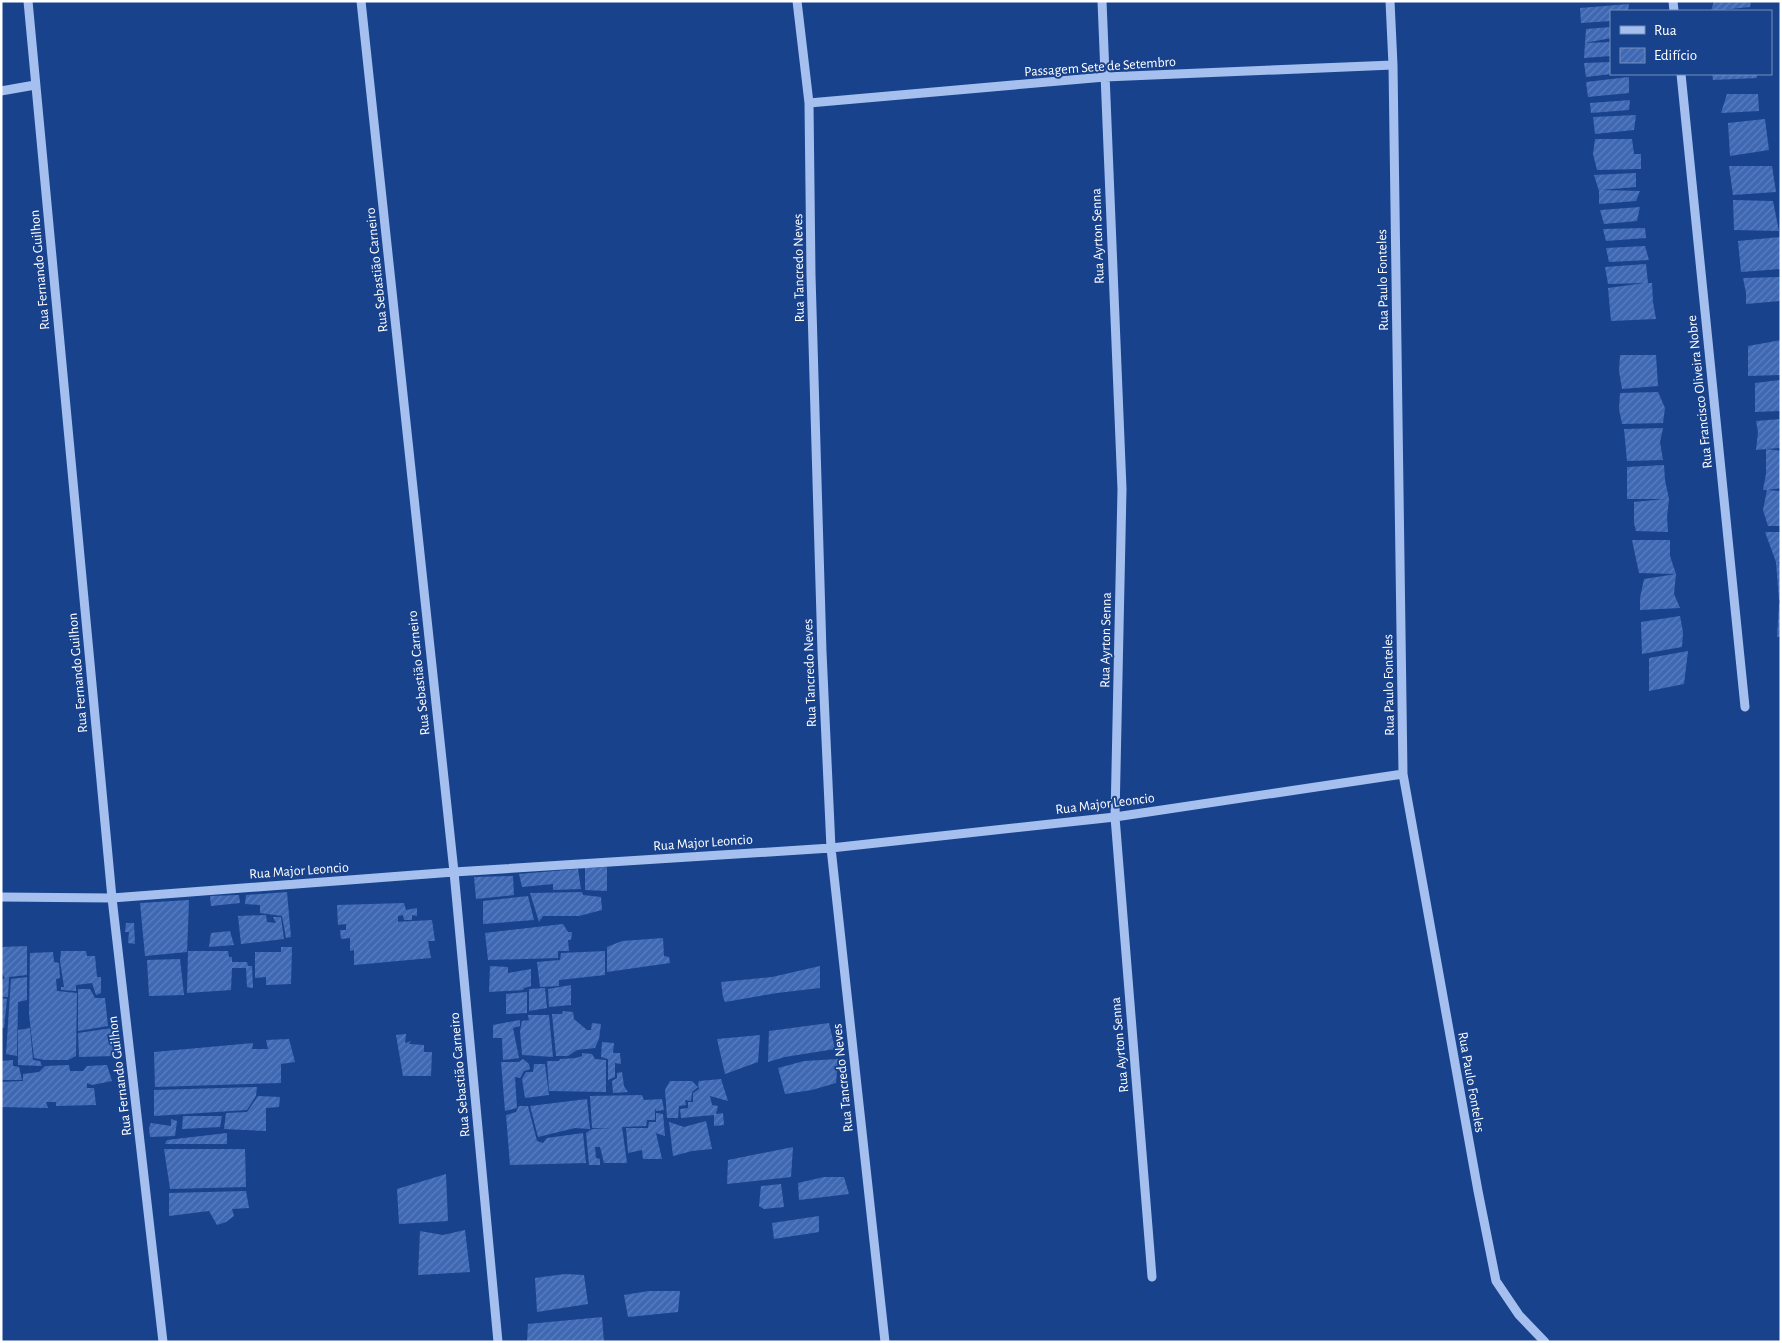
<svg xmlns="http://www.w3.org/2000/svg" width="1782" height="1343" viewBox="0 0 1782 1343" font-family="'Alegreya Sans',sans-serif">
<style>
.building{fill:url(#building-hatch)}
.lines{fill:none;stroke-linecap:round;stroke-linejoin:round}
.minor{stroke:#a5c0ee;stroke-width:9}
.labels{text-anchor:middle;stroke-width:4;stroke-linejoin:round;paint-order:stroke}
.street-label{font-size:14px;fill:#fff;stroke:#19428d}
</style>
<defs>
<pattern id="building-hatch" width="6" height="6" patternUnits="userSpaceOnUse" patternTransform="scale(1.25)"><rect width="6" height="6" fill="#3e68b3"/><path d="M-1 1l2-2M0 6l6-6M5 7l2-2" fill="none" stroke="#5b7fbe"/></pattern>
</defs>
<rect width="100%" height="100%" fill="#19428d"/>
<!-- building -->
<path class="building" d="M1714,1H1751L1750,7L1711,11Z
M1629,4L1628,11H1611V21L1581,23L1580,8Z
M1611,27V38L1585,43L1586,29Z
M1611,42V56L1584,58L1585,43Z
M1611,62V74L1586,77L1584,63Z
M1712,74H1757V78L1713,80Z
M1629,77V93L1588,97L1586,82Z
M1727,94H1758L1759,111L1721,113Z
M1630,100L1629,110L1591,113L1590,103Z
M1636,115L1634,130L1595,134L1593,117Z
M1765,119L1769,150L1730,156L1728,123Z
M1595,139H1632L1634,154H1641V169L1597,170L1593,154Z
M1729,166H1772L1776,192L1733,195Z
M1636,173V187L1601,190L1640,191L1636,201L1599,204V191L1594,175Z
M1733,200L1773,201L1779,231L1734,230Z
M1640,207L1637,221L1604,224L1600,210Z
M1645,228L1646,238L1606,241L1603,229Z
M1780,237L1781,269L1741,272L1738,241Z
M1645,246L1649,260L1609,262L1606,248Z
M1646,264L1648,283H1652L1653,302L1656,319L1611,321L1608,288L1645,283L1608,284L1605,267Z
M1781,277V301L1746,304V293L1743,278Z
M1781,340V375L1748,376V346Z
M1620,355H1656L1658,386L1622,389L1619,371Z
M1781,380V411L1755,412V383Z
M1658,392L1665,408L1663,423L1622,424L1619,409L1620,393Z
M1781,419V448L1766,449L1781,451V488L1767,490L1781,491V526H1768L1763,510L1767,490H1763L1766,474V449L1756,450L1758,432L1756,421Z
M1663,428L1660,442L1663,460L1627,461L1624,429Z
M1664,465L1665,480L1669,499L1667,517L1668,532L1636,531L1634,523V502L1665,499H1627V467Z
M1765,532H1781V562H1776Z
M1632,540H1670V556L1676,574L1639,573Z
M1776,562L1781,563V600H1779Z
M1676,574L1674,594L1680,608L1640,610V598L1644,579Z
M1779,604H1781V636L1777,637Z
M1680,616L1683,632L1682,647L1642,654L1641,622Z
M1688,651L1684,684L1649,691V658Z
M607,867V891L585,890V868Z
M578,869L581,889L553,890V884L522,887L519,874Z
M513,876L514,895L476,899L474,877Z
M287,892L291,937L286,938L282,916L260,913V905L245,904L246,895Z
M582,892L583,895L601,897L602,910L579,916H543L539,922L530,893Z
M239,895L240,903L211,906L210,896Z
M528,896L534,920L483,924V901Z
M189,900L187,952L145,956L140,903Z
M404,903L406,910L417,908V916L412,915V920H404L403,915L398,916V922L376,923L432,920L435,941H428L431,958L354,965V950L350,951V938L341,939L340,930H346V924L338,925L337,905Z
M266,915L267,922L276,923L273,917H281L284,939L241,944L238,916Z
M126,923H134L135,944L128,943L129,932H125Z
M563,924L568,932H572L571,940H568L569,951H558V958L488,960L485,933Z
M230,931L234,945L209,947L211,933Z
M663,938L664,956L669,957L670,963L607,972V947L622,941Z
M27,946V975L9,977L8,997H2L1,981L5,978L1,972V947Z
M281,947H292L291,984L266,985V977L255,978V952H281Z
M61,951H86L87,956H95L97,977H101V993L96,995L92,983L76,985V991L61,990V987H64L60,961Z
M188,951H228L229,957H232V962H247L248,966H252L253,988L247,987L246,968H232L231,990L187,993Z
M605,951V975L559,980V986L540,987L537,962L560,960L561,953Z
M53,952L54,962L59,963L60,978L56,979L57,991L77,993L76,1056L68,1060H45L34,1058L29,1014L30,953Z
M180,959L184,995L149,996L147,960Z
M490,966L508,967V973L531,969V986L524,988L523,990L489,992Z
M820,966V988L777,993L725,1002L723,997L721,982L772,977Z
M27,977V1000L18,1002L17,1056L6,1054L11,979Z
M571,985V1005L549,1007L548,989Z
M545,988L547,1008L529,1011V989Z
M78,989H90L95,998H105L108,1026L78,1031Z
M527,992V1013L506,1014V994Z
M1,998L7,999L4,1028H1Z
M563,1011L573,1012L574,1019L587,1030H591L592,1023L601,1024L599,1039L595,1048L577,1050L568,1056H556L552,1014H562Z
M528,1015H549L553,1057L522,1055L520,1031L522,1021L529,1020Z
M520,1020V1026L513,1028L519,1058L503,1060L502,1038H493V1025Z
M829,1023L835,1049L785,1057L768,1062L769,1031Z
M30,1028L33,1060L40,1061L42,1066L18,1065V1030Z
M112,1028L115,1056L79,1057L78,1033Z
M406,1034L405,1043L411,1041L409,1044L424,1045V1052H432L431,1076H403L396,1035Z
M760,1035L758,1062L725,1074L717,1039Z
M289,1039L295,1062L281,1064V1083L155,1087L154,1052L253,1043L252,1049H268L266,1040Z
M602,1042L614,1043L613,1053H620L621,1064L615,1063V1077L608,1080V1059L601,1057Z
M582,1053L592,1054L595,1059L606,1060V1092L549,1091L547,1061H559L560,1059L576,1058L582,1056Z
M523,1059L529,1064L530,1069L524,1071L520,1078L515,1077L517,1108L505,1111L501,1062H519Z
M838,1059L836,1083L812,1090L785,1094L778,1068L804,1061Z
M13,1060V1066L19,1067L22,1080H1V1061Z
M534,1064H545L549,1095L525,1098L522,1079L526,1072H533Z
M69,1065L70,1071H83L87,1066L107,1065L112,1081L92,1085L87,1083V1088H94L96,1105L56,1106V1102H46L48,1108L1,1107V1082L23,1081V1074L39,1072L45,1066Z
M622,1072L624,1086L628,1092L613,1093L612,1081L617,1078V1073Z
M721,1079L728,1101L710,1096L712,1105L718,1106L716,1114L723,1113L724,1125L714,1126V1115L681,1118L680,1109L688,1108V1102H693V1093L699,1089L698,1083L699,1081Z
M670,1081H692L698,1087L692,1092L691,1101L685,1100L686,1105L679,1106L678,1118H667L665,1090Z
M257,1087L256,1096L247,1110L154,1116V1090Z
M642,1095L644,1100L662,1099L664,1110L656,1111L655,1108V1120H647L646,1126L622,1127L627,1163H604L600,1147H595L596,1158L600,1159V1165H589L586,1133L592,1129L612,1128H592L590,1096Z
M258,1096L280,1097L279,1107L266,1108V1131L224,1129L226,1113L247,1112Z
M587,1099L590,1129L575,1128L538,1137L530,1106Z
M519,1106H528L537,1141L543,1143L547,1138L583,1133L586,1163L510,1165L506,1115L516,1112Z
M656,1113L663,1114L665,1136L656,1133L662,1159H643L642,1150L628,1153L626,1128H648L649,1122H656Z
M183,1116H222L220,1127L182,1129Z
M171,1119L177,1121L175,1136L150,1137L149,1128L151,1123L171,1126Z
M706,1121L712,1149L692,1151L673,1156L669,1122L684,1127Z
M227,1133V1144H165L167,1140Z
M793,1147L791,1177L727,1184L728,1160Z
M164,1149H245L246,1187L170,1189Z
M446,1174L448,1221L399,1224L397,1189Z
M824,1177H844L849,1194L799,1200L798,1183Z
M781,1184L784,1207L764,1209L759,1206L761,1186Z
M246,1191L249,1208L232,1209L234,1216L226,1222L217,1225L209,1211L169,1216V1193Z
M819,1216V1232L774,1239L772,1223Z
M465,1230L470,1272L418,1275L420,1231L443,1235Z
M565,1274L584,1275L588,1304L537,1312L535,1278Z
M649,1291H680L678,1312L628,1317L624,1295Z
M602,1317L604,1342H527L528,1324Z"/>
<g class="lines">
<!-- minor -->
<path class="minor" d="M28,1L112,898L163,1342
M361,1L454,872L498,1342
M797,1L809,103L811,275L822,652L831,848L885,1342
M1102,1L1122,489L1115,817L1152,1277
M1390,1L1393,65L1403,774L1478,1191L1496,1281L1519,1315L1545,1342
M1673,1L1674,11
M1681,74L1745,707
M1,91L35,85
M809,103L1105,77L1393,65
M1,897L112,898L454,872L831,848L1115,817L1403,774"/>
</g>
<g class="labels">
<!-- street labels -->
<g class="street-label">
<text transform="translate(1100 66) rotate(-4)" y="5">Passagem Sete de Setembro</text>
<text transform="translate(1097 236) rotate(-92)" y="5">Rua Ayrton Senna</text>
<text transform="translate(798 268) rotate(-91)" y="5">Rua Tancredo Neves</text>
<text transform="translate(39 270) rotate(-95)" y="5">Rua Fernando Guilhon</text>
<text transform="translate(376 270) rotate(-96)" y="5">Rua Sebastião Carneiro</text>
<text transform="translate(1382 280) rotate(-91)" y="5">Rua Paulo Fonteles</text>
<text transform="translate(1699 392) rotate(-96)" y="5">Rua Francisco Oliveira Nobre</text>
<text transform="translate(1105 640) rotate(-89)" y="5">Rua Ayrton Senna</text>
<text transform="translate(77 673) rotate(-95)" y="5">Rua Fernando Guilhon</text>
<text transform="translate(418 673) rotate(-96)" y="5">Rua Sebastião Carneiro</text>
<text transform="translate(809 673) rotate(-92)" y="5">Rua Tancredo Neves</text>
<text transform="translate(1388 685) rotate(-91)" y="5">Rua Paulo Fonteles</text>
<text transform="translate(1105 803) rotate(-7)" y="5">Rua Major Leoncio</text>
<text transform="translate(703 842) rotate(-4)" y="5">Rua Major Leoncio</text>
<text transform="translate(299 870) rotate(-4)" y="5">Rua Major Leoncio</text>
<text transform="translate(1119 1045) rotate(-95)" y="5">Rua Ayrton Senna</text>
<text transform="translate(459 1075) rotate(-95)" y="5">Rua Sebastião Carneiro</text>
<text transform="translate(119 1076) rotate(-97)" y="5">Rua Fernando Guilhon</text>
<text transform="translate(842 1078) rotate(-96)" y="5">Rua Tancredo Neves</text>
<text transform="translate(1472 1082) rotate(80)" y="5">Rua Paulo Fonteles</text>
</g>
</g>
<!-- border -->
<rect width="1782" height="1343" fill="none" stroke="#ffffff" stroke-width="5"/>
<!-- legend -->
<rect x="1610" y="10" width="162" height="65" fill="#19428d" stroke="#758ebb"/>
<rect x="1620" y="26" width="25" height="8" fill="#a5c0ee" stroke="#758ebb"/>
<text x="1654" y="35" font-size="15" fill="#ffffff">Rua</text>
<rect x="1620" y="48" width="25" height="15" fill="url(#building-hatch)" stroke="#758ebb"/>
<text x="1654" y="60" font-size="15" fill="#ffffff">Edifício</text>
</svg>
